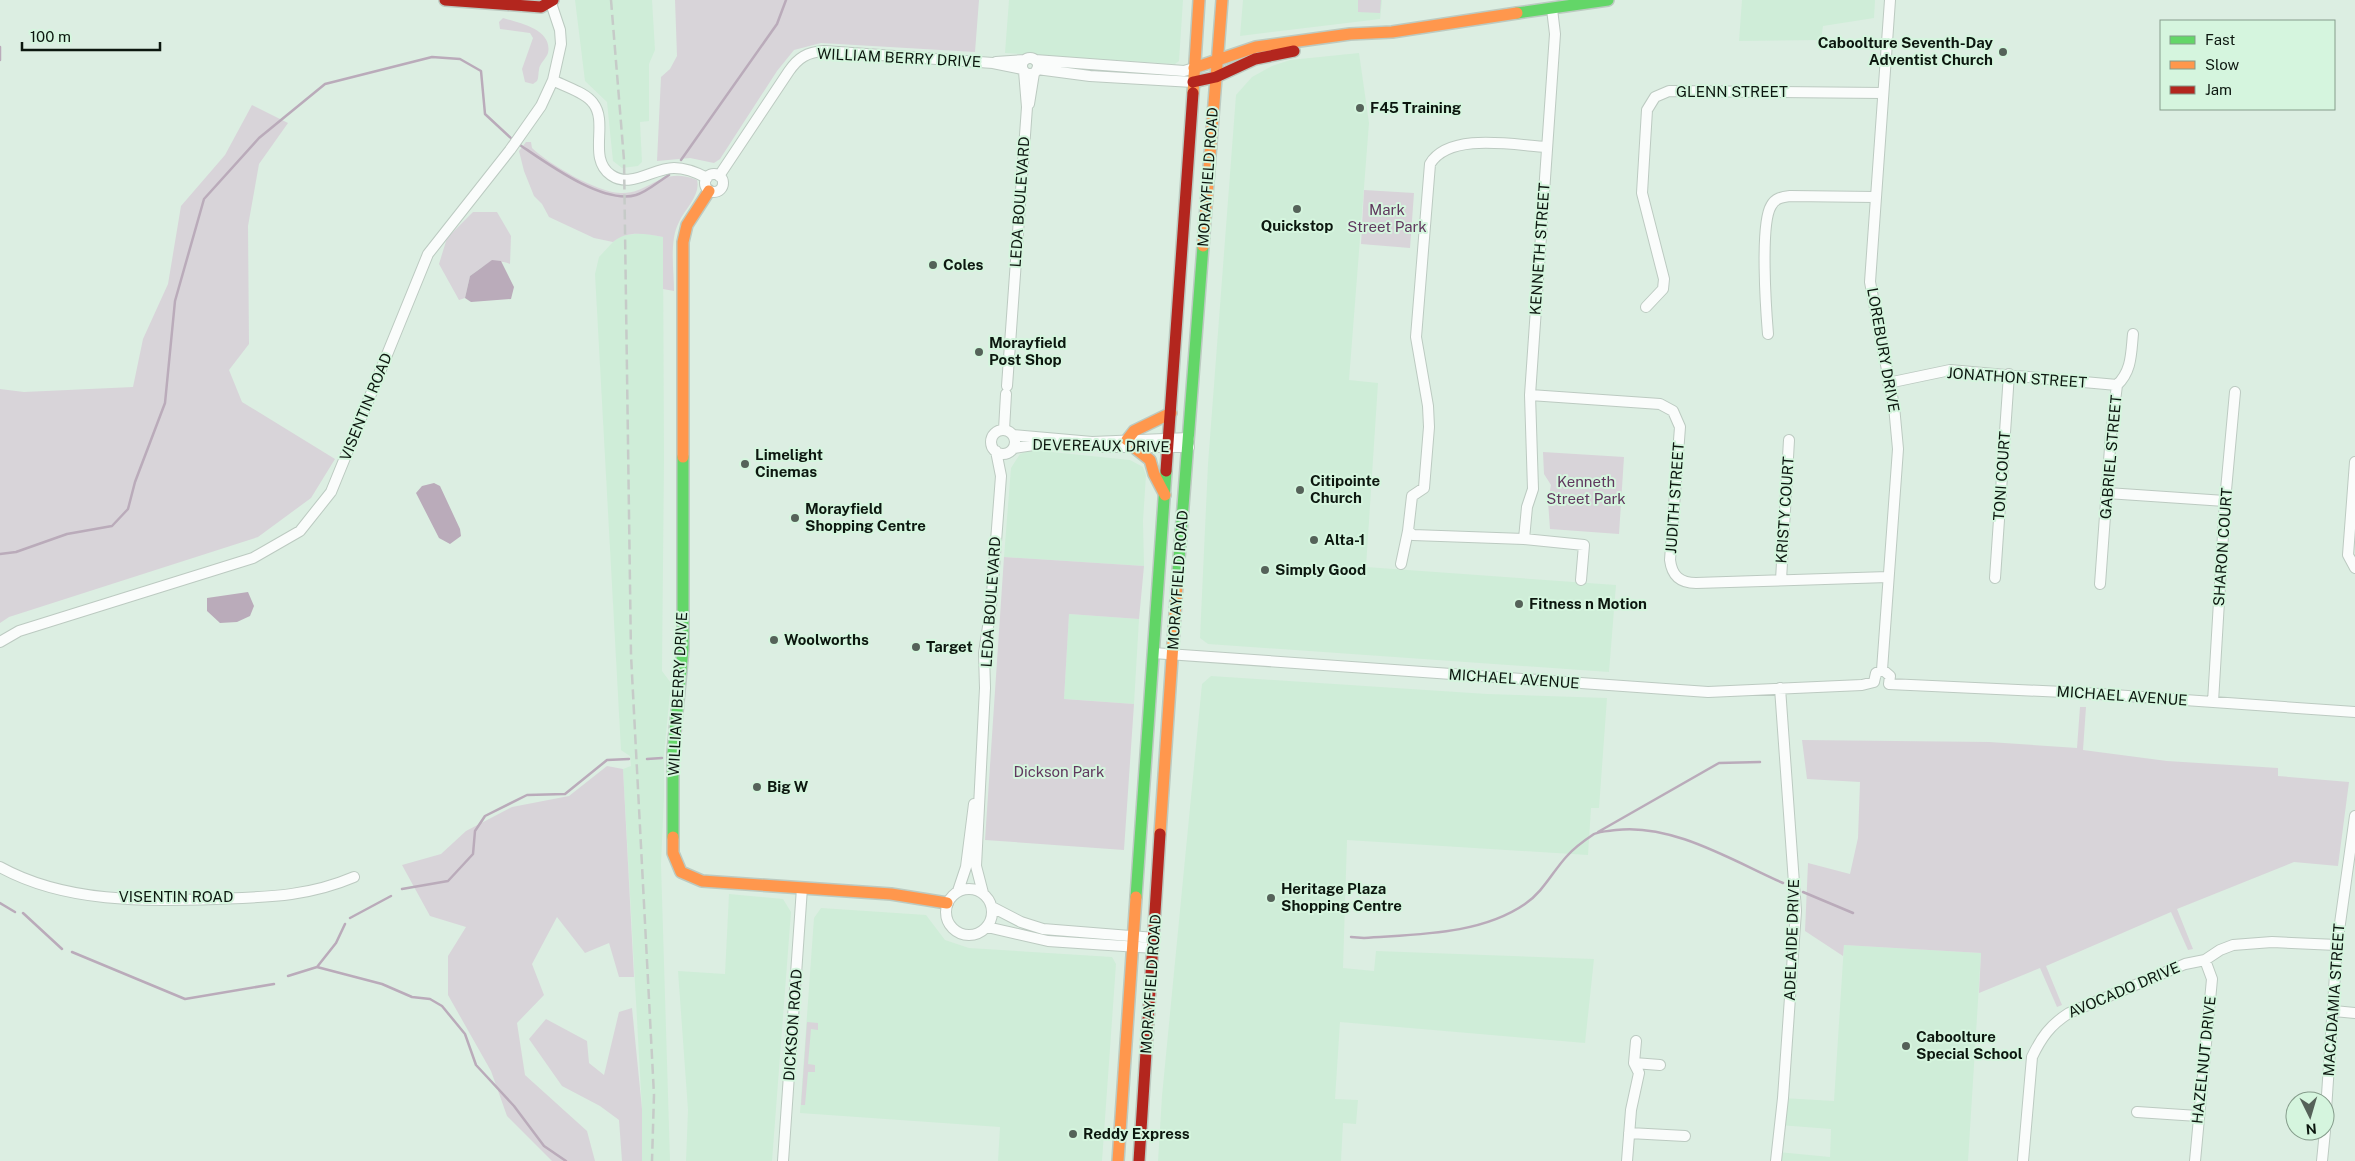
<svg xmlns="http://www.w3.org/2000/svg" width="2355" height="1161" viewBox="0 0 2355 1161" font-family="'Public Sans',sans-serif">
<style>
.built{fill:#cfedd8}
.green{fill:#d8d4d9}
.water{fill:#baabba}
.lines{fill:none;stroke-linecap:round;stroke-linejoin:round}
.stream{stroke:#baabba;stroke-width:2.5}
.street-casing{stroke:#bccac1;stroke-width:12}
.fast-casing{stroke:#bccac1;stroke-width:14}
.slow-casing{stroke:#bccac1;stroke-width:14}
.jam-casing{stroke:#bccac1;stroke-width:14}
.street{stroke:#fafcfb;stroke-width:10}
.fast{stroke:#63d668;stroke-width:11}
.slow{stroke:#ff974d;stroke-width:11}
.jam{stroke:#b3261e;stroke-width:11}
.rail{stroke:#c6cbc8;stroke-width:2.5;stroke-dasharray:10 5;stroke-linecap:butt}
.poi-dot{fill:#556259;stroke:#d5f5de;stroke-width:2}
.labels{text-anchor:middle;stroke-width:4;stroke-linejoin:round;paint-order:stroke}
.poi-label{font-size:15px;font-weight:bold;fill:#0c170f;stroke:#d5f5de;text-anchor:start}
.street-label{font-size:15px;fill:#0c170f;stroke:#d5f5de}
.park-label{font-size:15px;fill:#60375e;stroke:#d5f5de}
</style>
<rect width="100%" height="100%" fill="#dceee2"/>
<!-- built -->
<path class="built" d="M575,0H652L655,50L649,64V121L640,122L642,162L638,166L622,168L613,161L607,102L585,81Z
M1009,0H1183L1179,61L1175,64L1005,53Z
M1243,0H1382L1380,19L1240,36Z
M1742,0H1875L1874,18L1823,26L1821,40L1739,41Z
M1359,53L1369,123L1349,380L1378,383L1366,567L1616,585L1609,672L1208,644L1200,638L1208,464L1236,95L1252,77L1272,66L1290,60Z
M642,233L663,237L664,459L662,671L671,683L664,754V796L661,864L670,1161H642V1109L623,769L631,766L630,756L621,750L595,274L599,257L613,242L620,236Z
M1032,450L1130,460L1143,467L1146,475L1143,521L1144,566L1004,557L1011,468L1020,454Z
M1069,614L1139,619L1134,704L1064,699Z
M1211,676L1487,694L1607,698L1599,808H1591L1588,855L1347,840L1343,968L1374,971L1376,951L1594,959L1585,1043L1340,1022L1335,1099L1358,1100L1356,1124L1343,1123L1341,1161H1158L1162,1096L1202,684Z
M729,894L783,899L791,912L772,1161H686L688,1110L678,971L725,974Z
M821,908L926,915L945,940L969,948L1112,957L1116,964L1102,1161H998L1000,1127L800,1113L814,918Z
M1844,945L1981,953L1968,1161H1776L1777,1152L1830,1157L1831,1129L1779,1125L1783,1098L1834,1101Z"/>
<!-- green -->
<path class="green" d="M675,0H979L975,52L821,43L794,50L777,71L720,159L714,163L690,158L657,161L661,77L670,69L677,56Z
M1358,0H1381L1380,13L1358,12Z
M503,18C519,23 553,29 548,53C546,59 539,64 539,70C538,74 539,77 537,81L533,84L525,82L522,69L533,38L530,33L500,29L499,22Z
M252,105L288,123L259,164L248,226L249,344L229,370L242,402L335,459L311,498L258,537L9,617L0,623V389L24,392L133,387L143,339L168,284L181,206L225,155Z
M526,142H531L532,148C549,164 596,192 620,193C650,195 660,165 697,180C701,195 685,209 679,222C669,241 674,270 674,291L663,289V237C645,234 628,230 613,242L594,238L549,217L542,204L534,196L524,171L519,151Z
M1364,190L1414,193L1410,248L1361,244Z
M473,212H497L511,236L510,264C492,257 484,266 470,276L465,298L459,300L439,264L447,238Z
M1543,452L1624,457L1619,534L1550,529L1548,501L1551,485L1544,474Z
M1004,557L1144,566L1139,619L1069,614L1064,699L1134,704L1124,850L985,840Z
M2080,707H2086L2083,750L2167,761L2278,768V776L2349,782L2338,866L2294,862L2177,909L2193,949L2188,950L2171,912L2046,966L2062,1005L2057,1007L2040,968L1979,993L1981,953L1844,945L1843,956L1805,931L1808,863L1850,874L1858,838L1860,782L1807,779L1802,740L1989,742L2077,748Z
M607,766L623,769L634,977H619L609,943L585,953L557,917L532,964L544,995L517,1023L525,1075L587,1131L595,1161H552L507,1116L491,1071L448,995V956L466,927L430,916L402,865L441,854L466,831L512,807L569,796Z
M632,1008L642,1109V1161H622L619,1120L600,1106L562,1086L529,1039L546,1019L587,1041L589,1063L604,1075L619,1012Z
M807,1022L818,1023V1030L811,1029L808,1064L815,1065V1072H808L805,1105H801Z"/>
<!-- water -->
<path class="water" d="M492,260L501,261L514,287L511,299L471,302L465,298L470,276Z
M434,483L440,486L460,529L461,536L450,544L439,538L416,493L422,486Z
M248,592L254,606L250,616L237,622L220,623L207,611V598Z"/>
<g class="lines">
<!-- stream -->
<path class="stream" d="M0,47V60
M517,143C544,161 602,205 636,195C647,192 659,181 669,175
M681,160L777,24L786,0
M0,554L16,552L67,534L112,526L128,509L135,482L165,403L175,301L204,199L259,138L325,84L432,57L460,59L481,71L485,114L513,140
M647,759L662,758
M1598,832L1719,763L1760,762
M402,889L448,881L473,854L475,831L485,816L527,795L565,794L607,760L629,759
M1803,892L1853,913
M0,903L15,912
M23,913L62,949
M350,918L391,896
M1351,937L1364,938C1417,934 1480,935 1525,904C1543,892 1553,871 1567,856C1574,848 1585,840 1594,834C1600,831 1609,831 1616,830C1672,823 1733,861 1783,883
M72,952L185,999L274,984
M317,967L336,943L345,924
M288,976L317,967L382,984L412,997L430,999L442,1006L465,1034L476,1065L514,1106L544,1146L566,1161"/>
<!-- street casing -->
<g class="street-casing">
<path id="street" d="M1022 66a8 8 0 1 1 16 0a8 8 0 1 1-16 0Z
M1035,60L1171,70L1184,71L1194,68
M996,62L1025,60
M1037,69L1090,76L1193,82
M553,80C565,87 585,92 593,103C609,123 587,158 611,175C631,189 653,168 674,168C686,168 696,172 707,178
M1029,104L1034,73
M1546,147C1514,145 1449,132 1430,164L1416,337L1428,406L1429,427L1424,488L1412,496L1408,531L1413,535L1524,539L1584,545L1581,580
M705 183a9 9 0 1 1 18 0a9 9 0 1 1-18 0Z
M719,176L789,71C798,58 807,52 824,51L993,63L1022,69
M1646,307L1663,289L1664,279L1642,193L1647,110L1655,97L1669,91L1883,93
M1768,334C1766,310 1760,224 1771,206C1775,198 1782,197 1790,196L1875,197
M1888,383L1950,370L2117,385
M1007,386L1027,107L1024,71
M1530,395L1660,404L1673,411L1680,427L1670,560C1672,576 1680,583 1696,583L1888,577
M991 442a12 12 0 1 1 24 0a12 12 0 1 1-24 0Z
M1004,430L1006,394
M1013,435L1092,442L1189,438
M1102,447H1189
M1014,448L1040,444
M2355,462L2348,555L2355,568
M2107,493L2225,501
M1524,539L1527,507L1533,489L1530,395L1555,34L1552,9
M1401,564L1408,531
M1995,578L2009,374
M1781,580L1789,440
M2100,584L2111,434L2117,385C2132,371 2131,353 2133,334
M0,642L19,631L253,558L300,531L331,492L428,254L510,150L541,106L553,80L561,44L560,30L551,3
M1153,653L1708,692L1862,685L1874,682
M1882,670L1898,449L1894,406L1870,282L1890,0
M1874,682L1876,673L1883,670L1890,676L1889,684
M1889,684L2085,693L2355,712
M2213,702L2225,501L2235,392
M0,867C65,903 145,901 216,899C266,897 307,897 354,877
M946 912a23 23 0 1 1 46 0a23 23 0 1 1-46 0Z
M958,891L966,867L974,804
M983,893L976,866L985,688L984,653L991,607L1001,476L996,451
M992,907L1021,922L1043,929L1155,938
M987,927L1048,941L1154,948
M2334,1011L2355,1013
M1634,1063L1660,1065
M2137,1112L2198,1116
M2325,1125L2337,945L2355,816
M1629,1133L1685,1136
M783,1161L802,888
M1627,1161L1631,1110L1639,1073L1634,1063L1636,1041
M1776,1161L1783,1098L1796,911L1780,688
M2023,1161L2032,1057C2041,1038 2050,1025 2069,1013L2185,964L2205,960L2220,950L2233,945L2272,942L2337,945
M2195,1161L2212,979L2205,960
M2322,1161L2325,1131"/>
</g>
<!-- fast casing -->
<g class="fast-casing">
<path id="fast" d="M1517,13L1608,0
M1177,585L1203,246
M673,837V753L683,649V457
M1136,897L1166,471"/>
</g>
<!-- slow casing -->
<g class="slow-casing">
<path id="slow" d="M1194,68L1256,47L1350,34L1392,32L1517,13
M1193,93L1199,0
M1203,246L1222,0
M1127,440L1134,431L1171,413
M1136,449L1150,460L1154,474L1165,495
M683,457V242L687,225L709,191
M1160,834L1177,585
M673,837V853L681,872L702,881L891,894L947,903
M1118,1161L1136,897"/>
</g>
<!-- jam casing -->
<g class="jam-casing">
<path id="jam" d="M445,0L541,7L553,0
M1193,82L1216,77L1255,59L1294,51
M1166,471L1193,93
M1139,1161L1160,834"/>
</g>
<!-- street -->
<use href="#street" class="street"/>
<!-- fast -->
<use href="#fast" class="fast"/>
<!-- slow -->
<use href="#slow" class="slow"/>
<!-- jam -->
<use href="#jam" class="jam"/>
<!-- rail -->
<path class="rail" d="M611,0L624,160L631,655L654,1095L652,1161"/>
</g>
<!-- markers -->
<g class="poi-dot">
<circle cx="2003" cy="52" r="5"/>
<circle cx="1360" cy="108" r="5"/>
<circle cx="1297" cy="209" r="5"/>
<circle cx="933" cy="265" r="5"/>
<circle cx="979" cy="352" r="5"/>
<circle cx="745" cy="464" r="5"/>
<circle cx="1300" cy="490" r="5"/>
<circle cx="795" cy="518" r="5"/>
<circle cx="1314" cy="540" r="5"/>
<circle cx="1265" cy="570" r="5"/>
<circle cx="1519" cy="604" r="5"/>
<circle cx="774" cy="640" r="5"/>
<circle cx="916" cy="647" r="5"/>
<circle cx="757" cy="787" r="5"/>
<circle cx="1271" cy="898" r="5"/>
<circle cx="1906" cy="1046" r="5"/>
<circle cx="1073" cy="1134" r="5"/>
</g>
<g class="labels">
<!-- poi labels -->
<g class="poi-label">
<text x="1993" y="48" text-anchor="end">Caboolture Seventh-Day<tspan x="1993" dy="17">Adventist Church</tspan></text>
<text x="1370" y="113">F45 Training</text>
<text x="1297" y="231" text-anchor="middle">Quickstop</text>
<text x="943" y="270">Coles</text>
<text x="989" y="348">Morayfield<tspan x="989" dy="17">Post Shop</tspan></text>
<text x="755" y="460">Limelight<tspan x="755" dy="17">Cinemas</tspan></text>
<text x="1310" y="486">Citipointe<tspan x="1310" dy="17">Church</tspan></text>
<text x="805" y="514">Morayfield<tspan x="805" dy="17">Shopping Centre</tspan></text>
<text x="1324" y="545">Alta-1</text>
<text x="1275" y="575">Simply Good</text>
<text x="1529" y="609">Fitness n Motion</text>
<text x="784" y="645">Woolworths</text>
<text x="926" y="652">Target</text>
<text x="767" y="792">Big W</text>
<text x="1281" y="894">Heritage Plaza<tspan x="1281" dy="17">Shopping Centre</tspan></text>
<text x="1916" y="1042">Caboolture<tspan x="1916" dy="17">Special School</tspan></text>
<text x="1083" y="1139">Reddy Express</text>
</g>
<!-- street labels -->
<g class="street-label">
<text transform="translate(899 58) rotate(3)" y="5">WILLIAM BERRY DRIVE</text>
<text x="1732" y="97">GLENN STREET</text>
<text transform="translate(1208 177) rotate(-86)" y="5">MORAYFIELD ROAD</text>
<text transform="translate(1020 202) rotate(-86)" y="5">LEDA BOULEVARD</text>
<text transform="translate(1540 249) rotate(-86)" y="5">KENNETH STREET</text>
<text transform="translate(1883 350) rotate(80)" y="5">LOREBURY DRIVE</text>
<text transform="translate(2017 378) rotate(4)" y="5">JONATHON STREET</text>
<text transform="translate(366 407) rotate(-68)" y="5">VISENTIN ROAD</text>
<text transform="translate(1101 446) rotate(1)" y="5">DEVEREAUX DRIVE</text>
<text transform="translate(2111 457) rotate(-85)" y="5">GABRIEL STREET</text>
<text transform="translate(2002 476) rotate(-86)" y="5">TONI COURT</text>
<text transform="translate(1675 498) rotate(-86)" y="5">JUDITH STREET</text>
<text transform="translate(1785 510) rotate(-86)" y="5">KRISTY COURT</text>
<text transform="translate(2223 547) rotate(-86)" y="5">SHARON COURT</text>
<text transform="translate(1178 580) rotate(-86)" y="5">MORAYFIELD ROAD</text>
<text transform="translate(991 602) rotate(-86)" y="5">LEDA BOULEVARD</text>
<text transform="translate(1514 679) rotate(4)" y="5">MICHAEL AVENUE</text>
<text transform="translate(678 694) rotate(-87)" y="5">WILLIAM BERRY DRIVE</text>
<text transform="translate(2122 696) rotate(4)" y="5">MICHAEL AVENUE</text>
<text x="176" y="902">VISENTIN ROAD</text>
<text transform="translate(1792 940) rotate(-88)" y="5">ADELAIDE DRIVE</text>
<text transform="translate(1151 984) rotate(-86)" y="5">MORAYFIELD ROAD</text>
<text transform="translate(2124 990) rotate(-23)" y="5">AVOCADO DRIVE</text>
<text transform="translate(2334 1000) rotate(-86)" y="5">MACADAMIA STREET</text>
<text transform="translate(793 1025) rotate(-86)" y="5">DICKSON ROAD</text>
<text transform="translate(2204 1060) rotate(-84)" y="5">HAZELNUT DRIVE</text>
</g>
<!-- park labels -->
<g class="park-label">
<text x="1387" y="215">Mark<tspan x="1387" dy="17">Street Park</tspan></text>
<text x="1586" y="487">Kenneth<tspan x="1586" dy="17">Street Park</tspan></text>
<text x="1059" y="777">Dickson Park</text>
</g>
</g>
<!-- legend -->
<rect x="2160" y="20" width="175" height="90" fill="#d5f5de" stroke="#859c8b"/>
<rect x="2170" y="36" width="25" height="8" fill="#63d668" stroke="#859c8b"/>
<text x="2205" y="45" font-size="15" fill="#0c170f">Fast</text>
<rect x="2170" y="61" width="25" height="8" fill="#ff974d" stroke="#859c8b"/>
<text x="2205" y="70" font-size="15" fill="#0c170f">Slow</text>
<rect x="2170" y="86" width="25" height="8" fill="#b3261e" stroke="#859c8b"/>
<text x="2205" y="95" font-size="15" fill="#0c170f">Jam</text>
<!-- north arrow -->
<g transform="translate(2310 1116) rotate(175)"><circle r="24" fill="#d5f5de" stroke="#859c8b"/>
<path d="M0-4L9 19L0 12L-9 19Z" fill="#556259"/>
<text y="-8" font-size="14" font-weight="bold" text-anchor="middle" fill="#0c170f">N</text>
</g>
<!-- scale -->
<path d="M22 42v8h138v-8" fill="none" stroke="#0c170f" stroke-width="2.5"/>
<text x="30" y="42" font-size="15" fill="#0c170f" stroke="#d5f5de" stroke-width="4" paint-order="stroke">100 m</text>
</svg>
